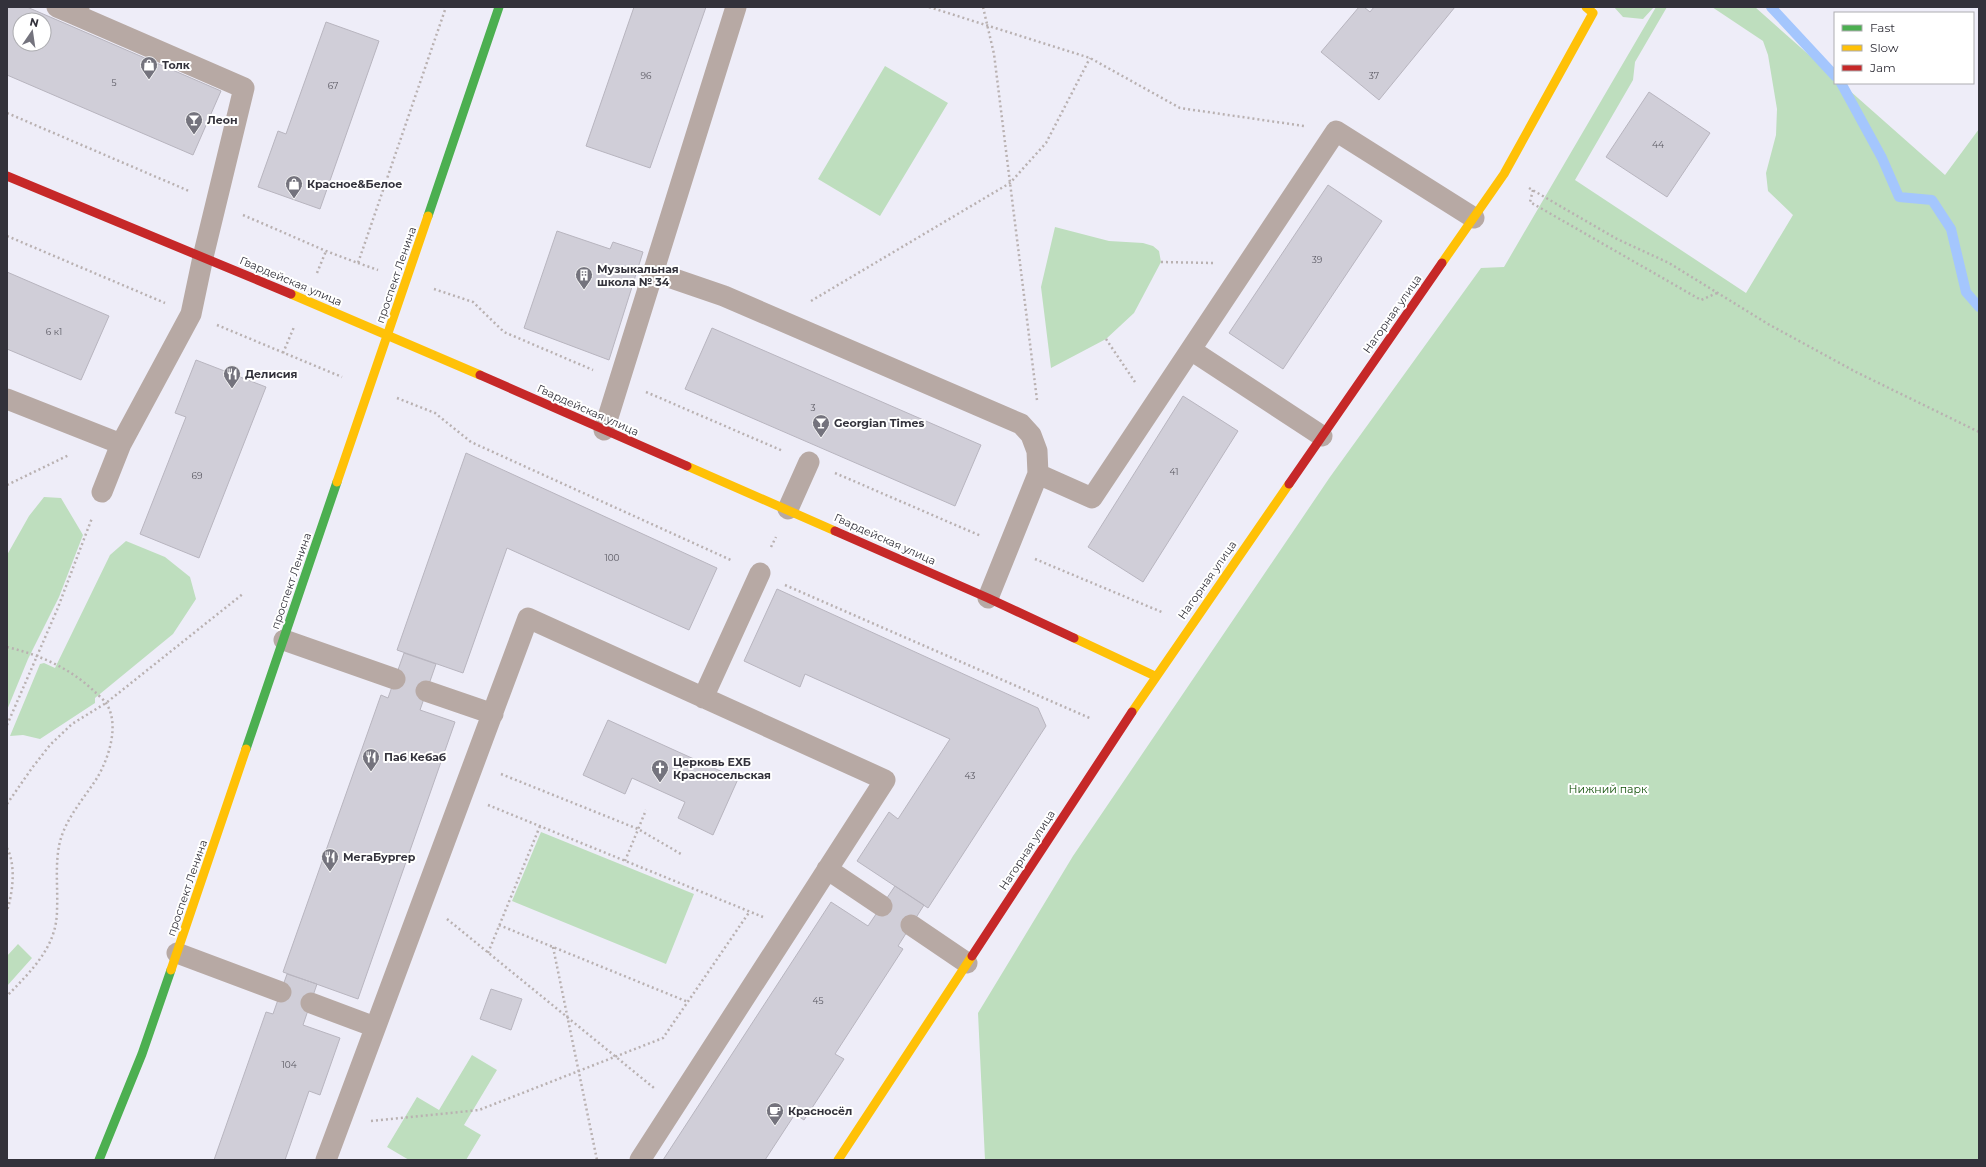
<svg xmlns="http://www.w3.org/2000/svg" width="1986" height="1167" viewBox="0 0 1986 1167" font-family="Montserrat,sans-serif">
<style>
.green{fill:#bedebe}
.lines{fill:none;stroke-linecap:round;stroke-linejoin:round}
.stream{stroke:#a4c6fd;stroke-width:10}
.building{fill:#d0ced8;stroke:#b8b5bf;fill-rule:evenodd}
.path{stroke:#b9b1b1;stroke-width:2.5;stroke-dasharray:2 3;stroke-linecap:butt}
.lane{stroke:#b7a9a4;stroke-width:21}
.fast{stroke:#4caf50;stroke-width:9}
.slow{stroke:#ffc107;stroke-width:9}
.jam{stroke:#c62828;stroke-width:9}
.labels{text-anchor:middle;stroke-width:4;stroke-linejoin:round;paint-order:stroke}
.number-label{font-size:9px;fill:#5a5962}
.poi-label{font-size:11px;font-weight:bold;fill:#33323b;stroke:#fff;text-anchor:start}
.street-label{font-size:11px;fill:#33323b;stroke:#fff}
.park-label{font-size:11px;fill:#115008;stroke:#fff}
</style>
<rect width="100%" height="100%" fill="#eeedf8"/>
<!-- green -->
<path class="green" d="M1614,7H1654L1643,19L1623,17Z
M1656,7H1667L1635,62L1633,80L1575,180L1746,293L1793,215L1768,191L1766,173L1776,135L1777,109L1768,55L1763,41L1712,7H1755L1835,78V83H1841L1945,175L1979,129V1160H985L978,1013L1073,856L1330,477L1481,268L1504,267Z
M885,66L948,103L880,216L818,179Z
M1055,227L1109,241L1143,243L1153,246L1159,251L1161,262L1134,313L1106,339L1051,368L1041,287Z
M44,497L61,498L83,535L59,597L28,659L7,710V555L29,516Z
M126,541L165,557L190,577L196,599L173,634L95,698V703L40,739L23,735L10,736L40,664L44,663L55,668L110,555Z
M541,832L694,894L666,964L512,901Z
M18,944L32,958L7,986V956Z
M472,1055L497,1070L464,1125L481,1135L466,1160H409L387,1147L417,1097L439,1110Z"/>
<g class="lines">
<!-- stream -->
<path class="stream" d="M1771,7L1835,76
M1841,83L1882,158L1899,197L1932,200L1951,229L1966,292L1979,307"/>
</g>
<!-- building -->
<path class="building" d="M7,7H27L221,91L193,155L7,75ZM20,20H44V44H20Z
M634,7H706L650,168L586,146Z
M1359,7H1364L1370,12L1374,7H1455L1379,100L1321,52Z
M326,22L379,41L320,209L258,187L278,131L286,134Z
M1649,92L1710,133L1667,197L1606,157Z
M1328,185L1382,221L1283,369L1229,333Z
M557,231L610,249L613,242L643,252L609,360L524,328Z
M7,272L109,316L81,380L7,349Z
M712,328L981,445L955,506L685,389Z
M196,360L266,387L199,558L140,534L186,417L175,413Z
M1183,396L1238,431L1143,582L1088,547Z
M466,453L717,568L689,630L507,548L463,673L397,650Z
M777,589L1038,708L1046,726L928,908L857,861L889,812L898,819L950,739L805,674L800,687L744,661Z
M404,653L436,664L420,710L455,722L358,999L283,972L381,695L388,698Z
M608,720L738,779L713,835L678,818L685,802L632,778L625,794L583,775Z
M895,886L924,905L898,946L903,949L835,1054L844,1059L804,1120L795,1114L765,1160H663L831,902L868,926Z
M287,974L317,984L303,1025L340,1038L320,1095L309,1091L285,1160H214L266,1012L273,1014Z
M491,989L522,999L511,1030L480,1019Z"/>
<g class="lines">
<!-- path -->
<path class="path" d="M929,7L1090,58L1180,108L1304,126
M983,7L994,54L1037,400
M7,113L189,191
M1529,188L1617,239L1669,263L1768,324L1856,372L1979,432
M1533,190L1530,202L1701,300L1717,293
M243,215L326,251L358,263L446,7
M7,236L165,303
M1161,262L1213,263
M358,263L378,270
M317,273L326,251
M434,289L473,302L504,332L593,370
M811,301L1010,183L1046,143L1090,58
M217,325L342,377
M1106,339L1135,382
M283,353L294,327
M646,392L783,451
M397,398L435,413L471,442L733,561
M835,473L981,536
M7,485L69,455
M771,547L776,537
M1035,559L1164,613
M785,585L1092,719
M7,647C40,655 70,668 95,692C98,695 103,699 106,703C120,724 109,758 97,778C83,800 64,820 59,846C55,868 58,888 57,910C57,947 31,971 7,996
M7,725L57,610L92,518
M501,774L638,829L681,854
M7,804L32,768L50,745L72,724L106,703L244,593
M488,805L763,917
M7,848C16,865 13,892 7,911
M625,861L646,810
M447,919L654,1088
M499,925L688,1002
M553,947L597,1160
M488,953L540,826
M371,1121L479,1110L663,1038L750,911"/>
<!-- lane -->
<path class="lane" d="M57,7L76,15
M79,7L76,15L244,88L203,257L191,314L121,444L102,492
M654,272L724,296L1021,424L1031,435L1037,451L1038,474L988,598
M1191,350L1322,436
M7,399L121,444
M604,430L736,7
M1038,474L1092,498L1336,131L1474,218
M788,509L809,462
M284,640L395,679
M426,691L493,714
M703,698L760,573
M827,869L882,906
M911,925L967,963
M177,953L281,992
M311,1003L375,1027
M326,1160L528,618L885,780L640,1160"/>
<!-- fast -->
<path class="fast" d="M428,216L499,7
M246,749L337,482
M99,1160L142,1054L171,970"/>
<!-- slow -->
<path class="slow" d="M1442,263L1504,174L1593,13L1586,7
M291,294L480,375
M687,466L835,531
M337,482L428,216
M1074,638L1155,676
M1132,712L1289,484
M171,970L246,749
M838,1160L972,956"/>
<!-- jam -->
<path class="jam" d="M7,176L291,294
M480,375L687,466
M1289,484L1442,263
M835,531L988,598L1074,638
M972,956L1132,712"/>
</g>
<!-- icons -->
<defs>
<g id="shop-pin" transform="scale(0.9)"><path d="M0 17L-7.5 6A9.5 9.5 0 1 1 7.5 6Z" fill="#74737d" stroke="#fff"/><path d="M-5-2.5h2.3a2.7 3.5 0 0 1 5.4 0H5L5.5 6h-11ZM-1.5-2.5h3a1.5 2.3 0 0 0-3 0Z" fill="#fff"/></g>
<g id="bar-pin" transform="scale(0.9)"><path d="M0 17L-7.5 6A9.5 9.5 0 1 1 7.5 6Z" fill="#74737d" stroke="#fff"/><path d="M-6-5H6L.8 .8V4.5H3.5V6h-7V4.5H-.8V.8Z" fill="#fff"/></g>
<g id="building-pin" transform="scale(0.9)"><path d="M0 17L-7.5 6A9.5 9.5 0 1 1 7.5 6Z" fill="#74737d" stroke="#fff"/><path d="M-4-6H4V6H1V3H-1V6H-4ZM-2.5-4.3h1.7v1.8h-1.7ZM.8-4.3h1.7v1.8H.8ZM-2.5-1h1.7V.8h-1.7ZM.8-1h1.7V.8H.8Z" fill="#fff"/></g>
<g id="restaurant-pin" transform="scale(0.9)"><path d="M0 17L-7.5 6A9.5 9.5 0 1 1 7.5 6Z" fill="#74737d" stroke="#fff"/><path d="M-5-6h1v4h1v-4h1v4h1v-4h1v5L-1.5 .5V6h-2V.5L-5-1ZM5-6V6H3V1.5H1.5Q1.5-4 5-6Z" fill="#fff"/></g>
<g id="church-pin" transform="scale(0.9)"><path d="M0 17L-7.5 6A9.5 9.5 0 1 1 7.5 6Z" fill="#74737d" stroke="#fff"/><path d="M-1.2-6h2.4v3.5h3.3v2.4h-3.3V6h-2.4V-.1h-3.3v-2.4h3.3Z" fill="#fff"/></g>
<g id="cafe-pin" transform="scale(0.9)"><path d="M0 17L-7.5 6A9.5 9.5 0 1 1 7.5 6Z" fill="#74737d" stroke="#fff"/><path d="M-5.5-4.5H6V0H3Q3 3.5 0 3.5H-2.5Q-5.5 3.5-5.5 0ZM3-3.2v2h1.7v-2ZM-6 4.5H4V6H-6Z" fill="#fff"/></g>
</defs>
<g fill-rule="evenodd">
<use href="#shop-pin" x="149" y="65"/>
<use href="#bar-pin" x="194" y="120"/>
<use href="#shop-pin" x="294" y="184"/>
<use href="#building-pin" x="584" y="275"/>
<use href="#restaurant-pin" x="232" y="374"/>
<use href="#bar-pin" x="821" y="423"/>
<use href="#restaurant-pin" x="371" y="757"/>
<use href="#church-pin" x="660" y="768"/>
<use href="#restaurant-pin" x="330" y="857"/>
<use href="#cafe-pin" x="775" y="1111"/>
</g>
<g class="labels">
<!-- number labels -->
<g class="number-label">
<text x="646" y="79">96</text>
<text x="1374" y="79">37</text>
<text x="114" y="86">5</text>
<text x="333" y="89">67</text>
<text x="1658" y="148">44</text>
<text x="1317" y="263">39</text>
<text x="54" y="335">6 к1</text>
<text x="813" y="411">3</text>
<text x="1174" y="475">41</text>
<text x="197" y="479">69</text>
<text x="612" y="561">100</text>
<text x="970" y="779">43</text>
<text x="818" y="1004">45</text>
<text x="289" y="1068">104</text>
</g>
<!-- poi labels -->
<g class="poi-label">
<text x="162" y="69">Толк</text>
<text x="207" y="124">Леон</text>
<text x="307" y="188">Красное&amp;Белое</text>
<text x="597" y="273">Музыкальная<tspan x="597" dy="13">школа № 34</tspan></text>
<text x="245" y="378">Делисия</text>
<text x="834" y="427">Georgian Times</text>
<text x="384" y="761">Паб Кебаб</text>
<text x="673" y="766">Церковь ЕХБ<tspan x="673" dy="13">Красносельская</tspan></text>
<text x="343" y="861">МегаБургер</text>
<text x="788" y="1115">Красносёл</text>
</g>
<!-- street labels -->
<g class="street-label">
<text transform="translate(396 275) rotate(-71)" y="4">проспект Ленина</text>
<text transform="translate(291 281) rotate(23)" y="4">Гвардейская улица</text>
<text transform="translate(1392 314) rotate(-55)" y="4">Нагорная улица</text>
<text transform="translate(588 410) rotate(24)" y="4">Гвардейская улица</text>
<text transform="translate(885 539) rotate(24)" y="4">Гвардейская улица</text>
<text transform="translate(1207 580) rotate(-55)" y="4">Нагорная улица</text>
<text transform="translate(291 581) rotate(-71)" y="4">проспект Ленина</text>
<text transform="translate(1027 850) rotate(-57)" y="4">Нагорная улица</text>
<text transform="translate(187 888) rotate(-71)" y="4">проспект Ленина</text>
</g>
<!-- park labels -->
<g class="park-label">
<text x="1608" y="793">Нижний парк</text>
</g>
</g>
<!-- border -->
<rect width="1986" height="1167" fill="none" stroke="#33323b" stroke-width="16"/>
<!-- legend -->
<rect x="1834" y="12" width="140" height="72" fill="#ffffff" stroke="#adadb1"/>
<rect x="1842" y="25" width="20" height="6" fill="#4caf50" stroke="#adadb1"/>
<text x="1870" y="32" font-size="12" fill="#33323b">Fast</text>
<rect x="1842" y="45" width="20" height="6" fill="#ffc107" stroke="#adadb1"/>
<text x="1870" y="52" font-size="12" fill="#33323b">Slow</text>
<rect x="1842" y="65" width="20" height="6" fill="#c62828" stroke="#adadb1"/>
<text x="1870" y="72" font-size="12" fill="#33323b">Jam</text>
<!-- north arrow -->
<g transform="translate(32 32) rotate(13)"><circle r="19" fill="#ffffff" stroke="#adadb1"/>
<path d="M0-3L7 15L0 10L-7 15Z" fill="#74737d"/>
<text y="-6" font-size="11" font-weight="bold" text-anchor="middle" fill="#33323b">N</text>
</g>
</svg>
